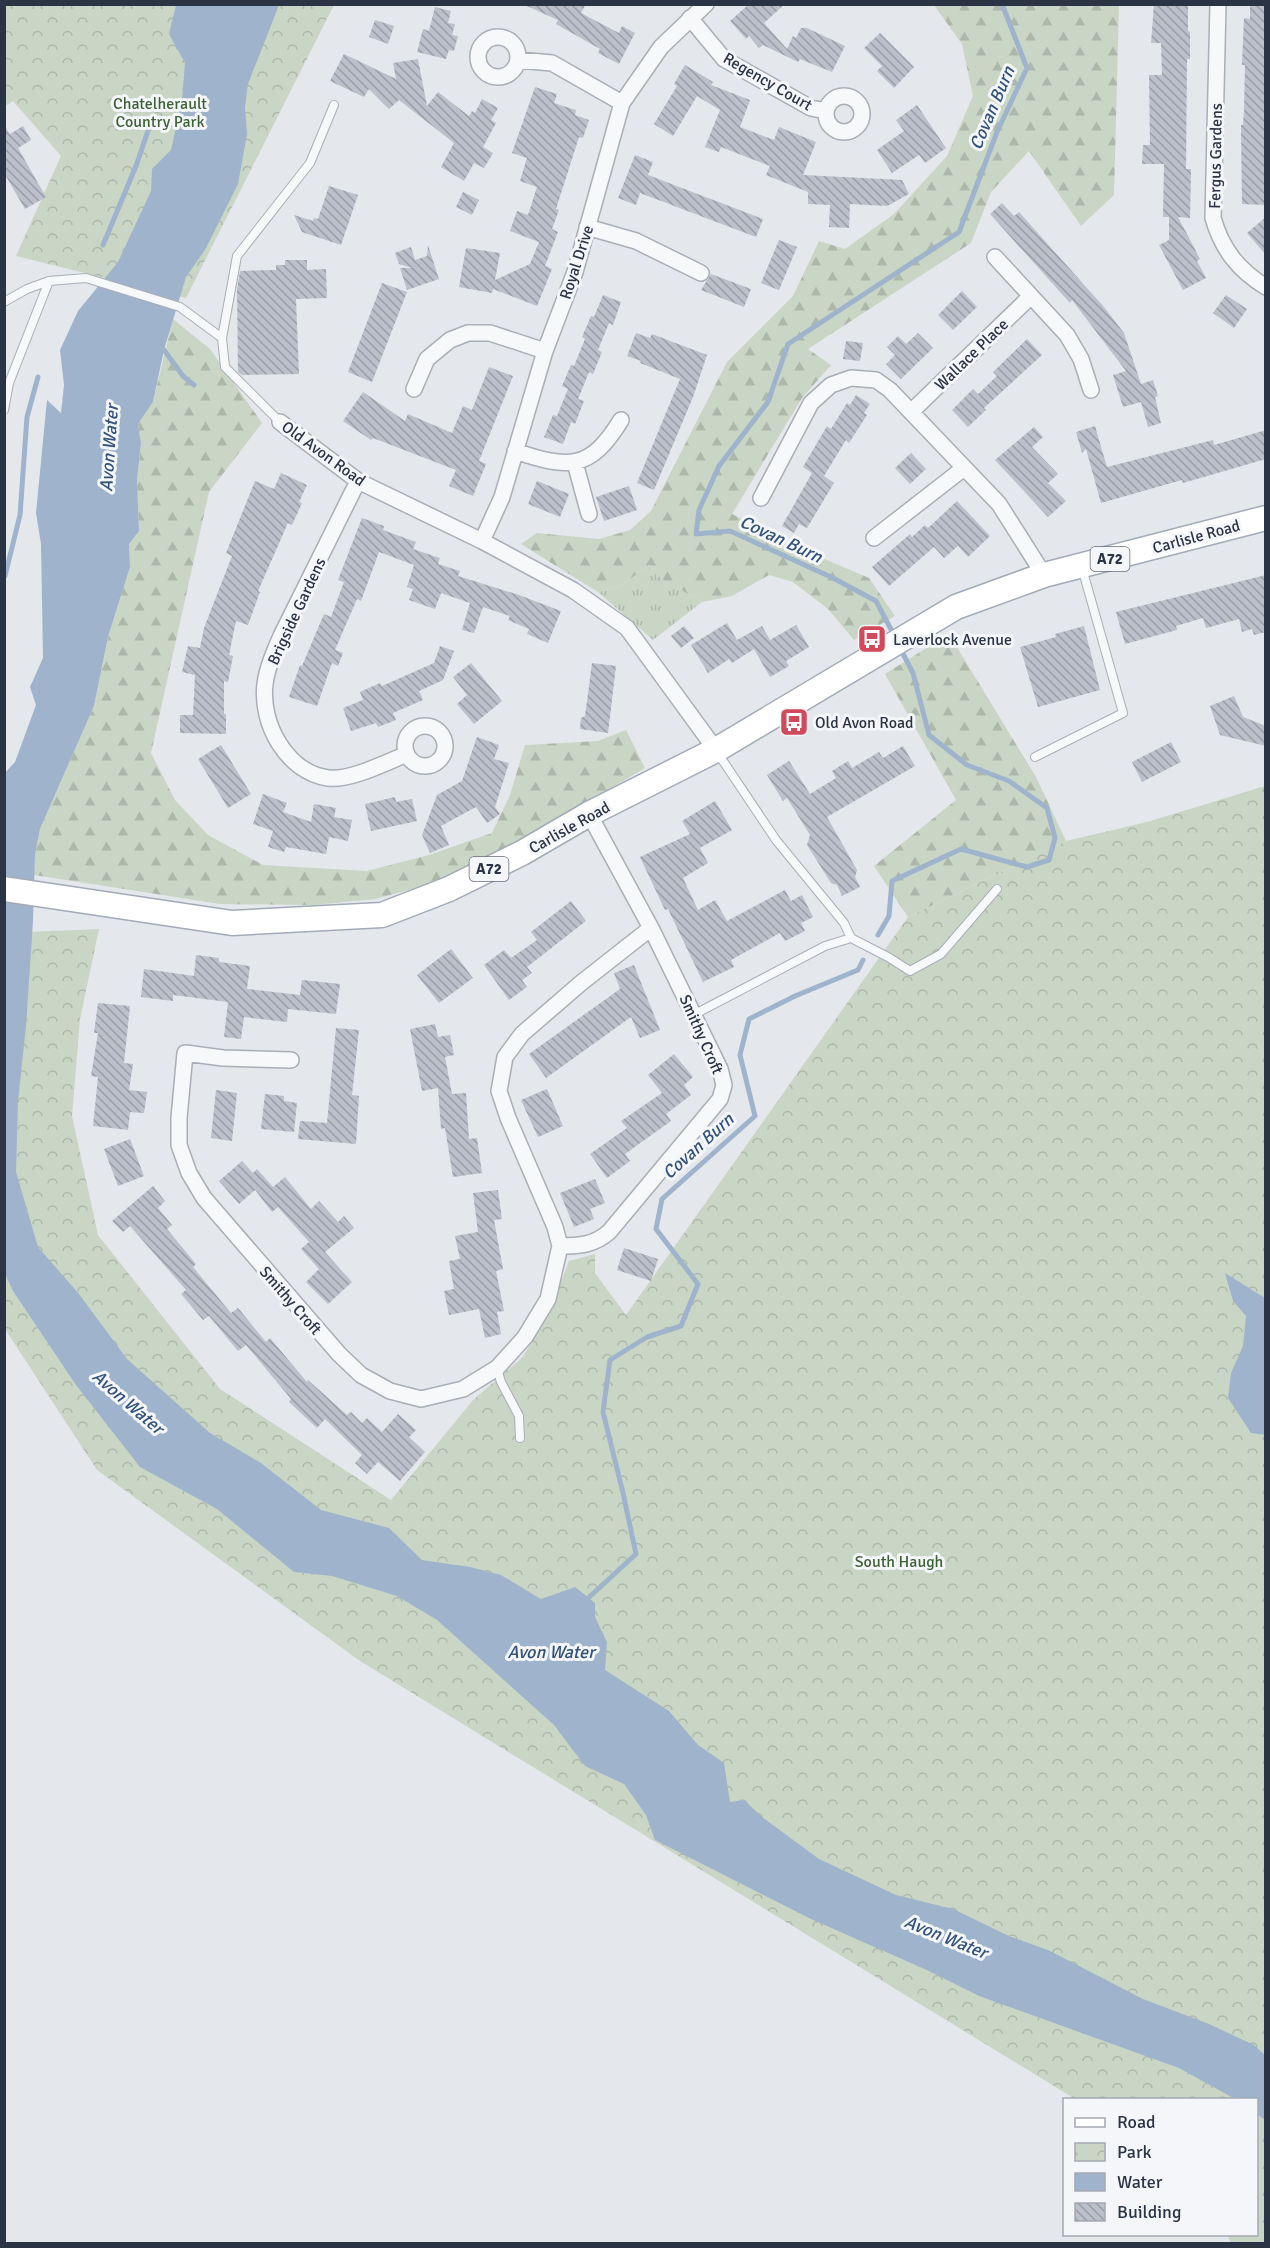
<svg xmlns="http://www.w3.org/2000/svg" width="1270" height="2248" viewBox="0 0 1270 2248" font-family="Signika,sans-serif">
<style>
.grass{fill:url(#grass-tufts)}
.forest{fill:url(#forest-firs)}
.park{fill:url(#park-crowns)}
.water{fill:#9fb4cc}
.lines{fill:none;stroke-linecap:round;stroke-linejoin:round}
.stream{stroke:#9fb4cc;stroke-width:5}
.building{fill:url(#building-back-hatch)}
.service-casing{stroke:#a9aeb7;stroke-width:10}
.minor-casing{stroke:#a9aeb7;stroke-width:18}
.primary-casing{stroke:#a3abb8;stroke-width:27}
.service{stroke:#f7f8fa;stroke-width:8}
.minor{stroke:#f7f8fa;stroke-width:15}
.primary{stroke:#fff;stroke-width:24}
.labels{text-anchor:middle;stroke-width:6;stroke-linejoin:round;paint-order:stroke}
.shield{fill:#f4f6f9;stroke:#676e7b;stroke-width:1.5}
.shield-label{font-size:15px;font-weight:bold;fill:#2b3445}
.street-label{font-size:16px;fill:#2b3445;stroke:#f4f6f9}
.park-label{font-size:16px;fill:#3f6138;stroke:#f4f6f9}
.poi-label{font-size:16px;fill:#2b3445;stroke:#f4f6f9;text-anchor:start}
.water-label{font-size:18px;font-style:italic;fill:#34527a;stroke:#f4f6f9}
</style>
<defs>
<pattern id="grass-tufts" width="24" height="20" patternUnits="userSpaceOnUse" patternTransform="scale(1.5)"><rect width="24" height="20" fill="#c9d6c5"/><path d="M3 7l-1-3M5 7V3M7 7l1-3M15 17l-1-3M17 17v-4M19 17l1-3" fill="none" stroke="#adb8ab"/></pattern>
<pattern id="forest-firs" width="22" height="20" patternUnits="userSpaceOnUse" patternTransform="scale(1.5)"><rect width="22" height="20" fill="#c9d6c5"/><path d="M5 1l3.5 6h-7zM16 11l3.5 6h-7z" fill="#adb8ab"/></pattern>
<pattern id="park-crowns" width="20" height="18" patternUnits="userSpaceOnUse" patternTransform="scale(1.5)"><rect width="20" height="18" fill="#c9d6c5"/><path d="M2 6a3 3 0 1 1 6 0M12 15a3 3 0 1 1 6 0" fill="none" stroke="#adb8ab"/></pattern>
<pattern id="building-back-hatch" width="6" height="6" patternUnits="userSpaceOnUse" patternTransform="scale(1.5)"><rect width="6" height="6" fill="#bbc0ca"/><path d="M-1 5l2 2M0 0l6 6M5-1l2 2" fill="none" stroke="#989da6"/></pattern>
</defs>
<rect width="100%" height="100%" fill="#e4e7ec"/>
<!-- grass -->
<path class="grass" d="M649,565L662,579L702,602L653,640L598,592L621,586Z"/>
<!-- forest -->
<path class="forest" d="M934,5H1119L1114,195L1081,226L1029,151L991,192L971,243L808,349L831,365L802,398L732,514L801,549L869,578L895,616L854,640L828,609L793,582L769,575L732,596L702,602L662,579L649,565L621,586L598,592L521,544L537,533L599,539L630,530L651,511L727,362L793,296L819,241L845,249L894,214L947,156L973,96L962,44Z
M173,319L210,349L262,423L209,492L151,753L175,800L208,835L263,865L367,871L429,855L492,833L510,795L525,745L598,741L626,730L645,768L515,845L443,881L375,899L313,905L220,904L34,875L35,855L40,829L94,706L108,637L130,567L129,544L139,531L137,480L141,443L138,424L153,402Z
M949,634L1036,777L1066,841L908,917L874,866L956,800L885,674Z"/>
<!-- park -->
<path class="park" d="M5,5H334L186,298L16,256L61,156L13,101L5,106Z
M1265,786V2243H1231L1227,2235L1256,2234V2100L1075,2099L360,1661L97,1470L5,1329L4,933L99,929L80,1019L72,1116L98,1235L220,1389L391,1500L473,1400L522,1358L547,1318L569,1261L595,1254V1273L626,1315L908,917L1066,841L1147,822Z"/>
<!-- water -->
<path class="water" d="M176,5H279L248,84L245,107L247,134L238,184L205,250L186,277L164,350L153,402L138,424L141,443L137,480L139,531L129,544L130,567L108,637L94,706L40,829L35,855L33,921L26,1026L18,1101L16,1172L38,1247L79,1294L127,1359L210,1433L261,1463L321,1510L389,1528L422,1560L470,1567L501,1575L541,1599L575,1587L595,1603V1617L607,1642L605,1670L669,1711L698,1745L724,1763L730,1802L744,1800L762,1817L819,1859L896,1895L953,1909L1009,1936L1048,1950L1143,1999L1209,2024L1254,2045L1265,2055V2120L1257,2114L1256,2100L1235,2099L1179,2068L979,1996L929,1971L811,1919L655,1840L646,1815L624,1784L585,1766L554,1725L437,1620L397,1596L332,1576L294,1572L217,1509L140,1467L76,1385L13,1291L5,1274L4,774L15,762L36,705L30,687L43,658L41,544L36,513L47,400L61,413L64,385L60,350L78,311L118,262L151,191L152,169L171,150L182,100L185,63L169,34Z
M1225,1273L1265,1298V1435L1251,1433L1228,1398L1231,1373L1243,1346L1246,1316L1233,1301Z"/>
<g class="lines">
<!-- stream -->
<path class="stream" d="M103,245L136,166L150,125
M164,350L183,376L194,385
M5,576L20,515L27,417L38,377
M895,637L876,601L833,578L730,531L696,534L699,510L719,466L768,402L788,344L959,232L997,132L1027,68L1002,4
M878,935L889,916L892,881L961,849L1027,867L1049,860L1055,838L1047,808L1009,781L967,765L929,735L913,673L900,648
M585,1601L636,1554L623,1493L603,1412L610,1360L647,1337L681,1326L698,1284L656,1229L662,1199L755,1116L740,1055L749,1019L795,996L858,970L863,960"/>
</g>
<!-- building -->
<path class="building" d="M522,4H586L581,13L619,33L622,26L635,33L619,64L598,53L600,49L556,24L558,20Z
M749,4H785L764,23L787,49L793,36L796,38L801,28H807L845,46L832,72L800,59L798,62L763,45L759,48L749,36L746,39L730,21Z
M1154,4H1188V31L1190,32V59H1187L1186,169H1191L1190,218L1178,217L1200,259L1197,261L1206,278L1183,290L1159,245L1169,240V217H1163L1164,164H1142L1143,145H1150L1149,75H1162L1161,43H1151Z
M1250,6H1266V205L1242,204L1241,125H1243L1244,111L1245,65H1242L1243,41L1244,18L1250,19Z
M435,7L451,11L448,23L455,24L452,35L458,36L454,51L449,50L446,59L417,52L423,29L429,31Z
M375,20L394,26L388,44L369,37Z
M880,33L914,67L894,88L877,71L882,66L864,48Z
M344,54L396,79L393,63L418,59L427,106L438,92L469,116L472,111L475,113L482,99L498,108L491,120L496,123L483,147L493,153L484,168L474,163L464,181L441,167L454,143L399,100L389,109L369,89L364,97L330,81Z
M685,65L713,82L711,85L750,100L740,127L774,140L779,127L816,142L803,175L902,180L909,194L887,206L850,204L849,228L829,227L830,205L808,204V192L766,175L770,166L721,147L719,152L705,147L720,110L697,96L673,136L654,124L677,86L674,84Z
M535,87L557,94L554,103L576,110L575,115L589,120L583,138L579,137L556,209L559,210L552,229L558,232L545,266L552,269L537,306L493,289L492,293L459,287L466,248L500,253L495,280L530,264L539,242L510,231L517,211L528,215L537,187L520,181L527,158L512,153Z
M917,105L946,148L925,163L919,155L892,173L877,150L904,131L896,120Z
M4,125L10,134L23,126L31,140L18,148L46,197L25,209L4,173Z
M635,155L653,162L648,175L763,219L756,237L640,193L636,205L618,198Z
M329,186L358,195L341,245L302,232L294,215L313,221L314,218L318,219Z
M463,192L479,200L472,215L456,207Z
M1002,203L1014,216L1019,212L1104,307L1124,333L1141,384L1153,380L1158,396L1155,397L1161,423L1148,427L1141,402L1123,407L1113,375L1126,371L1072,300L1070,303L990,214Z
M1266,217V255L1247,233Z
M779,240L797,247L779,290L761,283Z
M428,245L439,279L407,290L400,268H412L399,264L395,253L411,247L415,260L427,256Z
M285,260H307V270L326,269L327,298L296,299L299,374L242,375L238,372L237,289L240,271L276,270V265H285Z
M711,274L751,289L744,307L701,290Z
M382,283L407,292L372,382L348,372Z
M962,291L977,307L953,330L938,315Z
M603,295L621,302L613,325L609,323L598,350L602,352L593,374L589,372L578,399L584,401L575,424L571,422L563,444L544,437L553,415L557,416L568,389L562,386L571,365L574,366L585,339L582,337L591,316L594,317Z
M1226,295L1247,309L1234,328L1213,313Z
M636,333L650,338L652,334L707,355L693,397L654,490L637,483L680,379L640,363L641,361L627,356Z
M918,333L933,348L901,379L886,364L895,355L887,347L898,336L906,344Z
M1027,339L1042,355L984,408L986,410L968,427L952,410L973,389L978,394L997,376L993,372Z
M846,341L863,343L860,361L843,359Z
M489,367L513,376L479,461L486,464L473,496L449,486L456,470L373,438L371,440L343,421L363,392L405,421L408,414L452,433L463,406L472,410Z
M856,395L870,404L864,413L867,415L849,443L846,440L824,476L834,483L807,528L799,524L794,533L782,526L812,473L803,467L827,426L831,429L847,403L850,405Z
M1095,426L1107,467L1213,440L1214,445L1266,430V459L1183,483L1182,480L1101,503L1086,449L1082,453L1076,432Z
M1034,427L1043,437L1032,447L1058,474L1048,483L1066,501L1048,517L995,460Z
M911,453L926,469L910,484L895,468Z
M281,473L307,485L299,502L302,503L292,525L288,523L258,591L260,592L248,625L236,621L229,655L233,656L228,682L224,681V714H226V734L180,733V715H193L195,675L182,672L188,646L200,648L204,628L232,556L226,553L255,481L274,489Z
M537,481L569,494L560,517L528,504Z
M629,486L637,510L604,521L596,497Z
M957,501L990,536L968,557L958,546L944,558L934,547L889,586L872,567L910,534L912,537L925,525L928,528Z
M362,518L384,526L383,530L416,542L413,549L440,558L438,564L460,571L458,576L519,595L561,611L548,643L527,634L529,629L508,620L510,616L483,607L474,633L462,630L470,603L441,593L435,609L409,600L413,589L407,587L414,565L379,552L361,601L357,599L335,650L343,653L338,666L332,663L317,706L289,697L300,665L302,666L324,614L331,617L344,582L338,580Z
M1266,575V632L1254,635L1252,629L1242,632L1239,619L1206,628L1203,618L1176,626L1177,630L1125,644L1116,612Z
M727,623L737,640L762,626L770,640L796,625L809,647L786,661L789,666L770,677L754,649L732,663L729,659L708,673L691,645Z
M684,626L694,638L681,648L671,636Z
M1084,626L1100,690L1038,707L1020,647L1056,637L1055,634Z
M440,646L454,651L443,680L419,691L423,700L393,713L396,720L378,727L376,723L351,731L343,708L363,700L360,692L380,683L382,686L434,663Z
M471,663L502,701L474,724L457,704L467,695L453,677Z
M592,663L616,666L608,733L580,729L581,718L585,716Z
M1234,696L1243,717L1266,726V746L1220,735L1210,706Z
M477,737L499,745L494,759L509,763L495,807L500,814L487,823L476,807L441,826L449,845L430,853L422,835L437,795L462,781Z
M1171,742L1181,762L1142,782L1132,762Z
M221,745L251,794L228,808L198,759Z
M903,746L915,766L827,817L857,870L855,877L860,887L842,896L837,885L831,883L807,845L810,835L787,798L783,801L767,775L789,761L810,794L836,778L832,771L848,761L852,768L879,752L883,758Z
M263,794L287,803L283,812L311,822L314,804L336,808L334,817L352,820L348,841L329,837L326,854L286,847L284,852L268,847L273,831L253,824Z
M395,797L396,802L412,799L417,821L371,831L365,804Z
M715,801L732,830L700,848L708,863L683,878L698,910L715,900L727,921L785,890L791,901L802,895L813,917L801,923L805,931L785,941L780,933L731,960L734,967L703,982L668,909L665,910L640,857L690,834L682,821Z
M571,901L586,921L527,967L532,973L522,980L527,987L509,1000L484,965L504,950L511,958L537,940L531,932Z
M451,949L473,978L439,1003L417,975Z
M196,955L219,958V962L250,966L247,989L300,995L302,980L340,984L336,1014L288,1009L287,1022L244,1017L241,1039L224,1037L228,1002L173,995V1001L141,997L144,969L194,976Z
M634,965L660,1030L640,1038L631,1017L546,1078L529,1054L620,989L614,973Z
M98,1003L130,1006L124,1063L133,1064L129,1090L147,1092L144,1113L130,1112L128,1130L93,1126L98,1077L91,1076L98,1033H94Z
M435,1024L438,1037L450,1035L454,1055L445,1057L452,1094L466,1093L469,1139L477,1138L482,1173L453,1177L445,1128L441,1129L438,1088L422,1091L410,1029Z
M336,1028L359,1030L352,1095L359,1096L356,1144L298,1139L300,1121L327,1123Z
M674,1054L693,1077L684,1085L691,1095L666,1114L671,1121L625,1154L630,1161L607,1178L590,1154L627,1128L621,1121L662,1093L648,1075Z
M547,1089L563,1126L538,1137L521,1100Z
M216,1090L237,1093L232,1141L211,1138Z
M265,1094L284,1096V1101L297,1103L294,1132L261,1129Z
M130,1139L144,1176L118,1186L104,1149Z
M242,1161L253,1173L257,1169L273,1187L285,1177L311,1209L319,1201L338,1222L344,1216L354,1228L325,1252L352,1282L328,1304L306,1282L319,1269L301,1249L309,1242L278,1207L272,1212L255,1190L239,1204L219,1181Z
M595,1179L605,1203L590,1209L594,1219L574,1227L560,1193Z
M153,1186L165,1201L158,1208L172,1225L167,1229L196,1264L193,1267L231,1313L238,1308L266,1342L270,1338L307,1382L308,1380L347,1415L351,1412L362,1423L367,1418L382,1432L398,1414L416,1430L409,1437L425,1452L400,1481L378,1462L367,1474L355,1463L362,1455L325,1419L317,1428L289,1402L291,1399L246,1345L238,1351L209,1316L203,1320L181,1294L186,1290L130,1226L123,1232L112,1221Z
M498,1190L502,1219L494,1220L503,1269L496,1271L504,1311L497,1312L501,1334L485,1338L479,1309L449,1315L444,1291L454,1289L449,1261L460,1259L455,1236L478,1232L473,1193Z
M624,1248L658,1259L651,1281L617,1270Z"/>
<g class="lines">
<!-- service casing -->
<g class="service-casing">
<path id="service" d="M4,302L27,289L49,281L86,278L180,307L222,338L225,367L280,422
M222,338L237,256L310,163L334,105
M4,410L9,383L49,281
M717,752L776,840L844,923L851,938
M1035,757L1123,713L1082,568
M695,1014L825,946L851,938L888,957L910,971L941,954L997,889
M497,1368L501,1382L519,1416L520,1438"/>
</g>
<!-- minor casing -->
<g class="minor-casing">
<path id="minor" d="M1218,4L1213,218C1222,249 1238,270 1266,287
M690,18L724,59L811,108L826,111
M478 57a20 20 0 1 1 40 0a20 20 0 1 1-40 0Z
M518,60L552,63L622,103
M826 114a18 18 0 1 1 36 0a18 18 0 1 1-36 0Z
M587,227L636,241L701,273
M995,257L1067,335L1081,359L1091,390
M414,389L427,359L450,340L468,333H490L545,351
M911,412L1031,296
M280,422L358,481L482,541L573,590L627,628L716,750
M515,451C568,469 590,471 621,420
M575,463L589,514
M358,481L281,636C274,652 267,668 265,684C260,724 287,772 328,778C350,781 387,762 407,754
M761,498L811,403L831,385L851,378L876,380L890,390L999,504L1044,575
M874,538L964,468
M482,541L502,497L545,351L575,272L622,103L661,47L706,4
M405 746a20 20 0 1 1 40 0a20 20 0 1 1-40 0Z
M291,1060L223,1058L185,1053L179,1118V1145L189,1173L204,1198L339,1354L361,1375L390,1391L421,1399L463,1389L497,1368L525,1337L548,1299L560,1246C580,1246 594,1245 609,1232L720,1099L724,1085L720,1069L651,928L589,814
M560,1246L555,1227L508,1118L499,1091L505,1057L522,1034L581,983L651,928"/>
</g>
<!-- primary casing -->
<g class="primary-casing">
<path id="primary" d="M4,889L232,923L382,915L449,889L522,853L589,814L716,750L956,607L1044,575L1266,518"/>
</g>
<!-- service -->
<use href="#service" class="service"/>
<!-- minor -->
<use href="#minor" class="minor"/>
<!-- primary -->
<use href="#primary" class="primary"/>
</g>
<!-- icons -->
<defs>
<g id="bus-square" transform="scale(1.5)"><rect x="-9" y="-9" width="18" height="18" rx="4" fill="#d1495b" stroke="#f4f6f9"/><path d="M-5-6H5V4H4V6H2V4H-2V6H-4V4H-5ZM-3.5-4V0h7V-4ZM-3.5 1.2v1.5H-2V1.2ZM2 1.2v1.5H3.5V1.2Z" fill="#fff"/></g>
</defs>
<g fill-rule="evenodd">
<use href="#bus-square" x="872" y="639"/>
<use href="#bus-square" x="794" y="722"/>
</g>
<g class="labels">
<!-- shield labels -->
<g class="shield">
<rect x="1090.5" y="547" width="39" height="24" rx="4.5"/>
<rect x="469.5" y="857" width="39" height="24" rx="4.5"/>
</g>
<g class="shield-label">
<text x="1110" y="564">A72</text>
<text x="489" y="874">A72</text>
</g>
<!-- street labels -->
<g class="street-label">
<text transform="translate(768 81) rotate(30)" y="6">Regency Court</text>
<text transform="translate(1215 156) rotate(-89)" y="6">Fergus Gardens</text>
<text transform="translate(576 262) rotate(-72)" y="6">Royal Drive</text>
<text transform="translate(971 354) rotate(-44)" y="6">Wallace Place</text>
<text transform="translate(324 453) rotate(36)" y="6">Old Avon Road</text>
<text transform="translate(1196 536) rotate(-15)" y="6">Carlisle Road</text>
<text transform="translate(296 611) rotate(-65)" y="6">Brigside Gardens</text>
<text transform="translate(569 827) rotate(-29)" y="6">Carlisle Road</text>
<text transform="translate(702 1034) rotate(66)" y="6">Smithy Croft</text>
<text transform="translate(291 1300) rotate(49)" y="6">Smithy Croft</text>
</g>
<!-- park labels -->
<g class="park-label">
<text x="160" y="109">Chatelherault<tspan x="160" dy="18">Country Park</tspan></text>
<text x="899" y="1567">South Haugh</text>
</g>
<!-- poi labels -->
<g class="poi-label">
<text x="893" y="645">Laverlock Avenue</text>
<text x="815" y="728">Old Avon Road</text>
</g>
<!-- water labels -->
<g class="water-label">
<text transform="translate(992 108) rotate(-67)" y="6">Covan Burn</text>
<text transform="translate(109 448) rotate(-86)" y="6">Avon Water</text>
<text transform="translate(781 539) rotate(25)" y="6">Covan Burn</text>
<text transform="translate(698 1146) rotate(-42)" y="6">Covan Burn</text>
<text transform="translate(128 1402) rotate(41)" y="6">Avon Water</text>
<text x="551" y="1658">Avon Water</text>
<text transform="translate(946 1937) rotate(22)" y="6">Avon Water</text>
</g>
</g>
<!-- border -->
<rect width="1270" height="2248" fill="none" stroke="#2b3445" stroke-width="12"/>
<!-- legend -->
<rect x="1063" y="2098" width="195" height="138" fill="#f4f6f9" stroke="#a4a8b1" stroke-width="1.5"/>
<rect x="1075" y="2118" width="30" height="9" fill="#ffffff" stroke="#a4a8b1" stroke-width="1.5"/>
<text x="1117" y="2128" font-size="18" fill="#2b3445">Road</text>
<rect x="1075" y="2143" width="30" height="18" fill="url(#park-crowns)" stroke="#a4a8b1" stroke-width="1.5"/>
<text x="1117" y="2158" font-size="18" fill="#2b3445">Park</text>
<rect x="1075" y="2173" width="30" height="18" fill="#9fb4cc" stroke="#a4a8b1" stroke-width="1.5"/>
<text x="1117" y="2188" font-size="18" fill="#2b3445">Water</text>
<rect x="1075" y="2203" width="30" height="18" fill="url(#building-back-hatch)" stroke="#a4a8b1" stroke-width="1.5"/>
<text x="1117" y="2218" font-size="18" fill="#2b3445">Building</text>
</svg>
